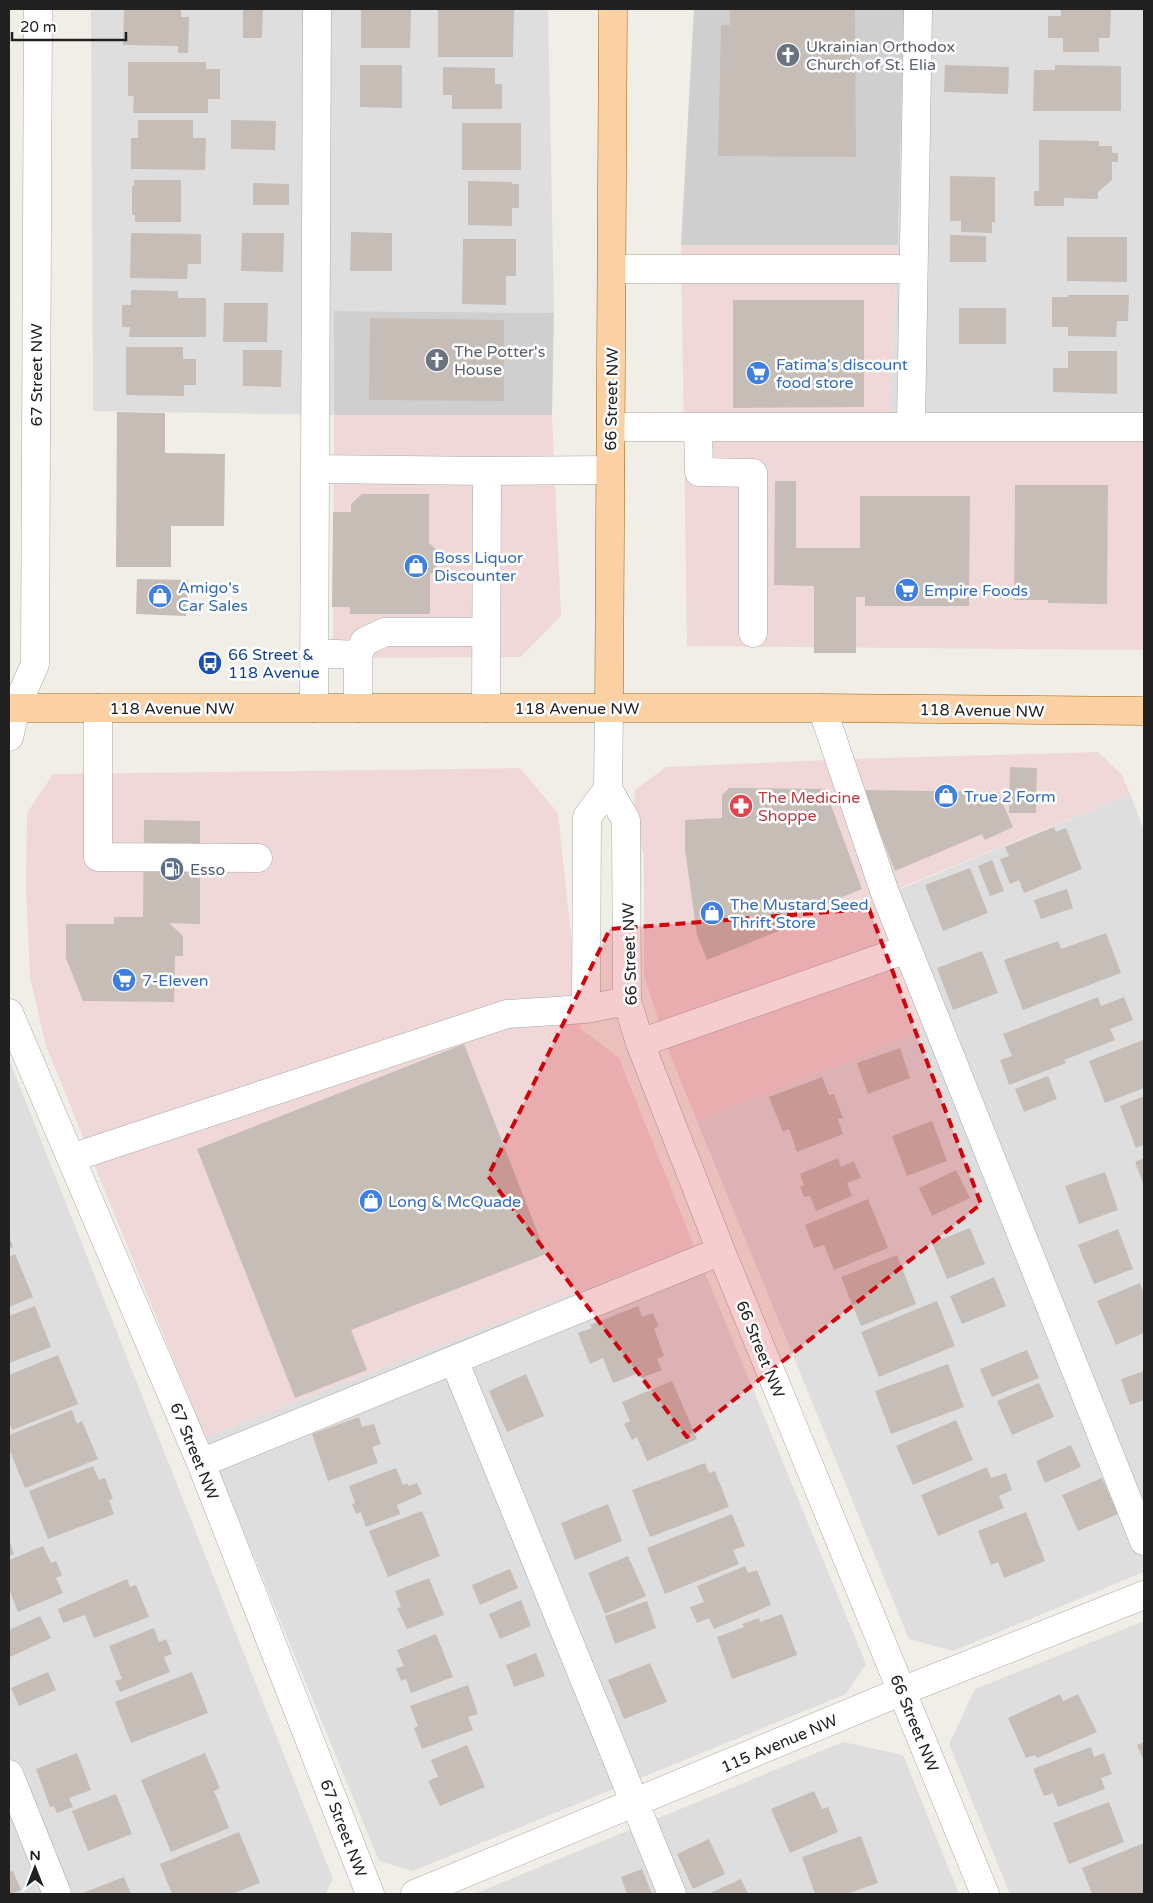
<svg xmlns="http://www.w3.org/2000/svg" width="1153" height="1903" viewBox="0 0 1153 1903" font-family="'Varela Round',sans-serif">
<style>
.residential{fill:#dfdede}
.commercial{fill:#f1d8d8}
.religious{fill:#cfcfcf}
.building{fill:#c6bdb7}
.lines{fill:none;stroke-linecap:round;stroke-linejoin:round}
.minor-casing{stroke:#a8a8a8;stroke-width:29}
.major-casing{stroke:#9c6202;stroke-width:29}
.minor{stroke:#fff;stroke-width:28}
.major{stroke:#fbd1a4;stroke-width:28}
.marked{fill:#d0030d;fill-opacity:0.2;stroke:#d0030d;stroke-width:4;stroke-dasharray:10 6;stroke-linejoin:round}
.labels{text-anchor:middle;stroke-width:5;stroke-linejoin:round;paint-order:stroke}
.worship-label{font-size:16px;fill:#5b616d;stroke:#fff;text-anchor:start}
.shop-label{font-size:16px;fill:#366cbe;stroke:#fff;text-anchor:start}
.street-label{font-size:16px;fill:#212121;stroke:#fff}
.transit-label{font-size:16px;fill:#164399;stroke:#fff;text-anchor:start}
.health-label{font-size:16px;fill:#be3a42;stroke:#fff;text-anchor:start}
.service-label{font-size:16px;fill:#4e5e75;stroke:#fff;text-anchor:start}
</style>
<rect width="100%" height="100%" fill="#f1eee8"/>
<!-- residential -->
<path class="residential" d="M91,9H548L554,313L335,311L334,415L93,411Z
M904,9H1144V418L889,416L898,245Z
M1130,794L1144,830V1572L953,1651L909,1639L697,1121L923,1031L876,899Z
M9,1059L333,1879L325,1894H9Z
M694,1246L866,1664L846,1694L413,1871L379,1861L205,1437Z
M1144,1621V1894H1010L949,1744L975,1689Z
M843,1742L903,1755L959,1894H474Z"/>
<!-- commercial -->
<path class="commercial" d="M681,245H898L889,416L1144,418V650L687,646Z
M334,415H552L561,616L521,657L333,658Z
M1098,752L1122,775L1130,794L895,890L846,759Z
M828,760L923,1031L697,1121L671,1057L644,976V855L633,827L635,790L666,767Z
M520,768L558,813L581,1029L619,1058L694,1246L205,1437L46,1046L30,977L26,888L27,813L53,774Z"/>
<!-- religious -->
<path class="religious" d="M694,9H904L898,245H681Z
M334,311L554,313L552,415H334Z"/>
<!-- building -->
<path class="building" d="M124,9H181V17H189L188,53H178V46L123,45Z
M243,9H263L262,38H243Z
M361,9H411L410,48H361Z
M438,9H514L513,57H438Z
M730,9H855L856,157L718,156L721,25H730Z
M1061,10H1111L1110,38H1099V52H1063V38H1048V16H1061Z
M128,62H206V69H220V99H208V113H133L134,96H128Z
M360,65H402V108L360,107Z
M945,65L1009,67L1008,94L944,92Z
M1055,65L1121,66V111H1033L1034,70H1055Z
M443,67L495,68V84H502V109H452V95H443Z
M138,120H193V138H206L205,170L131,169V138H138Z
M231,120L276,121L275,150L231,149Z
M462,123H521V170H462Z
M1039,140L1099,141V146H1112V153H1118V162H1112V180L1098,192V199L1064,198V206H1034V191H1039Z
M950,176L995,177V222H992V233L961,232V221H950Z
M134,180H181V222H135V215H132V186H134Z
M468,181L512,182V184H519V208H512V226L468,225Z
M253,183L289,184V205H253Z
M351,232L392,233V271H350Z
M131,233L201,234V264H188L187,279L130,278Z
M242,233H284L283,272L241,271Z
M950,235L986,236V262H950Z
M1067,237H1127V282L1067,281Z
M463,239H516V276H506V305L462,304Z
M131,290L178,291V298H206V337H129L130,327H122V305H131Z
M1068,295H1129L1128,321H1117L1116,337L1068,336V327H1052V297H1068Z
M733,300H864V407L733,408Z
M224,303H268L267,342H223Z
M959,308H1006V344H959Z
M370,318L504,320V401L369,400Z
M126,347H183V359H196V385H184V396L126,395Z
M243,350H282L281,387L243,386Z
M1068,351H1117V394L1053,392V368H1068Z
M117,412L165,413V453L225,454L224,526H171V567H116Z
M775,481H796V548H860V496H970L969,606H865V597H856V653H814V586L774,585Z
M1015,485H1108L1107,604L1048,603V600H1014Z
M362,494H429V543L437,550V568L430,575V614H350V607H332L333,512H351V504Z
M137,579L188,580L186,616L136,614Z
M1010,767L1037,768L1036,813H1009Z
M729,788L825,789L862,889L781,922L784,929L707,960L697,935L685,849V820L722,818V795Z
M863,790L998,792L1013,827L985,840L982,834L895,871Z
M144,820L200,821V924L169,923L183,936V956H175L174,1002L83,1001L66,958V924H114V917H143Z
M1054,827L1056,832L1066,828L1082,869L1024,893L1019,880L1010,884L1000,859L1009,856L1005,847Z
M992,860L1004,891L990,896L978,866Z
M970,868L988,913L943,931L925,885Z
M1067,889L1073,908L1041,919L1034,900Z
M1106,933L1121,973L1023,1010L1004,960L1058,941L1061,949Z
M982,951L998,993L953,1010L937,968Z
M1098,997L1101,1006L1124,997L1133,1020L1110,1029L1115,1040L1064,1060L1066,1063L1009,1085L1000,1060L1012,1056L1003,1034Z
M1143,1040L1144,1088L1105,1103L1089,1061Z
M464,1044L546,1254L351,1330L367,1370L295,1398L197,1149Z
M900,1048L910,1078L868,1094L857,1063Z
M1048,1076L1057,1099L1024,1112L1015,1089Z
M822,1077L829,1095L834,1094L843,1118L838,1119L843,1134L797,1152L789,1129L783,1132L769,1097Z
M1144,1096V1145L1136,1148L1120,1106Z
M932,1121L947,1161L907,1176L892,1136Z
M838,1158L841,1167L854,1161L861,1178L847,1183L852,1196L816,1211L810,1196L804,1197L800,1187L804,1185L800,1174Z
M1144,1158V1186L1135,1162Z
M956,1170L970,1198L932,1216L919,1188Z
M1105,1172L1118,1210L1079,1224L1065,1186Z
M868,1199L888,1248L834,1270L824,1245L814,1248L805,1225Z
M970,1228L985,1264L947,1279L932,1243Z
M1118,1229L1133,1269L1094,1284L1078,1245Z
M9,1237L13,1247L9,1248Z
M15,1254L33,1297L9,1307V1257Z
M897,1255L916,1304L861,1326L841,1277Z
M994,1277L1006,1306L962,1324L950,1296Z
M1140,1283L1144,1294V1333L1116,1345L1097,1301Z
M937,1301L955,1346L879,1377L861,1332Z
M35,1306L51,1347L9,1363V1316Z
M638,1306L642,1317L653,1313L659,1327L654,1328L664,1356L657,1359L662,1370L641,1378L639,1373L613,1383L603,1358L590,1364L578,1333L592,1328L590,1325Z
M1027,1350L1039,1378L992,1397L980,1369Z
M58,1355L78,1404L12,1430L9,1422V1375Z
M948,1364L964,1407L891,1434L875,1391Z
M1144,1371V1400L1130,1405L1121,1379Z
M526,1374L544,1416L507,1432L489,1391Z
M672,1381L697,1439L647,1461L637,1437L632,1440L624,1424L630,1421L622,1402Z
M1039,1383L1054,1417L1012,1435L997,1401Z
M72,1410L77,1424L82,1421L98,1459L25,1488L9,1449V1435Z
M359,1417L362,1427L374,1424L381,1444L372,1447L378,1463L328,1481L312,1434Z
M956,1420L973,1460L913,1485L896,1446Z
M1071,1445L1081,1467L1045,1483L1036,1461Z
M705,1463L709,1473L715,1471L729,1507L650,1537L632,1490Z
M93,1466L99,1480L105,1478L113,1499L109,1500L114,1514L48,1539L29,1491Z
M987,1467L991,1478L1006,1473L1012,1490L999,1496L1004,1508L938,1536L921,1495Z
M396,1468L403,1485L407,1483L408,1486L417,1483L422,1494L397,1505L400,1514L366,1527L361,1512L356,1514L352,1504L355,1503L349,1486Z
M1102,1478L1118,1514L1078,1531L1062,1495Z
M608,1504L622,1541L575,1560L561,1523Z
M422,1511L440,1556L388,1577L369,1531Z
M1026,1512L1045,1561L1004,1578L998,1562L991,1565L978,1531Z
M732,1514L745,1546L733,1550L739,1564L665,1594L647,1548Z
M9,1540L14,1554L9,1556Z
M43,1546L51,1563L56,1561L62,1575L56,1578L63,1593L18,1612L9,1589V1560Z
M628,1556L646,1596L605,1614L588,1573Z
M745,1566L748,1573L757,1570L771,1605L714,1629L709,1618L697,1623L690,1607L704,1602L697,1586Z
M510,1569L518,1588L480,1605L472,1585Z
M429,1578L444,1615L407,1629L397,1608L401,1607L395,1591Z
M127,1579L130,1587L136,1585L149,1617L94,1638L85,1615L63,1623L58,1609Z
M521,1600L531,1626L500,1639L489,1614Z
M647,1601L656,1628L615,1644L605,1616Z
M782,1614L797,1655L732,1679L717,1637L744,1627L742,1624L759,1618L760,1622Z
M40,1616L51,1638L10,1657L9,1630Z
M154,1628L159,1642L166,1639L172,1654L164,1657L170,1672L120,1692L115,1681L122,1679L109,1646Z
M436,1634L453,1677L411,1693L406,1679L401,1681L396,1668L404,1666L397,1650Z
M536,1653L545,1676L514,1687L506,1665Z
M650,1663L667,1702L624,1719L608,1680Z
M48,1672L56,1690L19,1706L11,1688Z
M192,1672L208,1713L131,1743L115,1702Z
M468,1685L478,1714L468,1717L473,1730L422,1749L414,1728L418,1726L410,1706Z
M1060,1694L1063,1701L1078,1694L1097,1732L1037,1758L1035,1755L1026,1758L1008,1718Z
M1144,1742V1762L1137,1745Z
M467,1745L485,1787L440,1806L428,1781L438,1777L431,1760Z
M1091,1747L1094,1757L1104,1753L1112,1774L1101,1778L1105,1789L1058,1807L1053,1793L1044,1796L1033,1769Z
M77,1753L91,1790L69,1798L73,1807L57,1813L54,1806L50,1807L36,1769Z
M205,1753L220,1788L214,1791L229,1828L171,1852L141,1780Z
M814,1791L822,1809L828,1807L838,1832L790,1853L771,1809Z
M116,1794L132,1834L88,1851L72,1811Z
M1109,1802L1124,1842L1069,1864L1053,1823Z
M239,1832L260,1883L232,1894H172L160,1864Z
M861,1836L878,1883L846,1894H815L802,1857Z
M709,1839L725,1874L693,1889L677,1854Z
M1144,1843V1894H1092L1082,1868Z
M9,1867L11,1872L13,1871L21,1890L10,1894Z
M642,1869L652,1894H627L621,1877Z
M124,1877L131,1894H80Z
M741,1879L748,1894H708Z"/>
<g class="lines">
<!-- minor casing -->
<g class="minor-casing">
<path id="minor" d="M612,269H913
M611,427H1144
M698,427L699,472L753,473V633
M911,427L918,9
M316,469L487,471L610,470
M313,653L358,655
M98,708V857L258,858
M314,708L317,9
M358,708V655L364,642L385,632H485
M486,708L487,471
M609,708L608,789L626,820L627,1001L640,1043L721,1251L985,1894
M822,708L885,893L1144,1541
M9,737L16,708L35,664L38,9
M586,1009L587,817L608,789
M9,1013L201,1463L370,1894
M640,1043L907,949
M71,1158L507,1014L586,1009L627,1001
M454,1360L672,1894
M201,1463L721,1251
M9,1774L57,1894
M415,1894L902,1691L1144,1595"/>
</g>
<!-- major casing -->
<g class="major-casing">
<path id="major" d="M9,708H822L1144,711
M609,708L613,9"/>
</g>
<!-- minor -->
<use href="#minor" class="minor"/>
<!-- major -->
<use href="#major" class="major"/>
</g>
<!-- marked area -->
<path class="marked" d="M869,909L981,1204L687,1437L488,1176L610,929Z"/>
<!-- icons -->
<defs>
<g id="church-disc" transform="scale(1.25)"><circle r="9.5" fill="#6b7280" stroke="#fff"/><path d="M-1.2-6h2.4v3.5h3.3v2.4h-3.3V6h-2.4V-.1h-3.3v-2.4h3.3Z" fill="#fff"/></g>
<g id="supermarket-disc" transform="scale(1.25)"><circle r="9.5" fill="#3f7fe0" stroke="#fff"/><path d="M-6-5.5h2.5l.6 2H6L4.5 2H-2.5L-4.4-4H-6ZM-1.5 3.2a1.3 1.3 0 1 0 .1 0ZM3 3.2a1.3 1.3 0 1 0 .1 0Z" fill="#fff"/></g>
<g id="shop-disc" transform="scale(1.25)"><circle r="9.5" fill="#3f7fe0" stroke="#fff"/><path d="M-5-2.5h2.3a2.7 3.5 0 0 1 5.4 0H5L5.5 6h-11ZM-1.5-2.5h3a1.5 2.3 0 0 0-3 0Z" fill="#fff"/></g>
<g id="bus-disc" transform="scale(1.25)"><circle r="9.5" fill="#1a4fb4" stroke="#fff"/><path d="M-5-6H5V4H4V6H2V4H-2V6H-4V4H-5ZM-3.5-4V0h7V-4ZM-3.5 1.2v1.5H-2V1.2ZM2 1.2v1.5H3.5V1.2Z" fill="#fff"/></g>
<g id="pharmacy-disc" transform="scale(1.25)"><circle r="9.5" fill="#e0444e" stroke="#fff"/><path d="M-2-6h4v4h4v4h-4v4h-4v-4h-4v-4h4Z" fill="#fff"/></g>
<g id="fuel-disc" transform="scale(1.25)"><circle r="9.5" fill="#5c6f8a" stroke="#fff"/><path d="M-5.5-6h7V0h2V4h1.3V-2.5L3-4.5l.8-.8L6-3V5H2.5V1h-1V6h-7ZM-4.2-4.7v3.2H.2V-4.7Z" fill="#fff"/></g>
</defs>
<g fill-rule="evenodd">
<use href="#church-disc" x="788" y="55"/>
<use href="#church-disc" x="437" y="360"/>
<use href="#supermarket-disc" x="758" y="373"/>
<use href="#shop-disc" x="416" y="566"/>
<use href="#supermarket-disc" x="907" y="590"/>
<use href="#shop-disc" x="160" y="596"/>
<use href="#bus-disc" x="210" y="663"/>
<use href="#shop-disc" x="946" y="796"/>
<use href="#pharmacy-disc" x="741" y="806"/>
<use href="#fuel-disc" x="172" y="869"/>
<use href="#shop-disc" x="712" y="913"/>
<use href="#supermarket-disc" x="124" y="980"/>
<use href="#shop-disc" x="371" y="1201"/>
</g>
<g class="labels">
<!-- worship labels -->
<g class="worship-label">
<text x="806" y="52">Ukrainian Orthodox<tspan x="806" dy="18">Church of St. Elia</tspan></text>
<text x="454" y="357">The Potter's<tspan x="454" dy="18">House</tspan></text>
</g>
<!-- shop labels -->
<g class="shop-label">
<text x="776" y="370">Fatima's discount<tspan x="776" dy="18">food store</tspan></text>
<text x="434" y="563">Boss Liquor<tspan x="434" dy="18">Discounter</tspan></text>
<text x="178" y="593">Amigo's<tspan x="178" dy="18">Car Sales</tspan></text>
<text x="924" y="596">Empire Foods</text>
<text x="964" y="802">True 2 Form</text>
<text x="730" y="910">The Mustard Seed<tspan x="730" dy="18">Thrift Store</tspan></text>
<text x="142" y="986">7-Eleven</text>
<text x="388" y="1207">Long &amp; McQuade</text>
</g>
<!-- street labels -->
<g class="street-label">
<text transform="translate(36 375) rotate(-90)" y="6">67 Street NW</text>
<text transform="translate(611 399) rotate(-89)" y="6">66 Street NW</text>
<text x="172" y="714">118 Avenue NW</text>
<text x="577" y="714">118 Avenue NW</text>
<text transform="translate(982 710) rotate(1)" y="6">118 Avenue NW</text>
<text transform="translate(629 954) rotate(-92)" y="6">66 Street NW</text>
<text transform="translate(761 1349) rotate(68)" y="6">66 Street NW</text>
<text transform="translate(195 1451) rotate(68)" y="6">67 Street NW</text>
<text transform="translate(915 1723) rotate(68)" y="6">66 Street NW</text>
<text transform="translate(779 1743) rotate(-23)" y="6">115 Avenue NW</text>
<text transform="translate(344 1828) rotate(69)" y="6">67 Street NW</text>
</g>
<!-- transit labels -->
<g class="transit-label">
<text x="228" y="660">66 Street &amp;<tspan x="228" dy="18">118 Avenue</tspan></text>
</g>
<!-- health labels -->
<g class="health-label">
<text x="758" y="803">The Medicine<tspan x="758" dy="18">Shoppe</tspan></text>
</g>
<!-- service labels -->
<g class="service-label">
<text x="190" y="875">Esso</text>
</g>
</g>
<!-- border -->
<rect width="1153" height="1903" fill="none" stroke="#212121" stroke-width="20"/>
<!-- north arrow -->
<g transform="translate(35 1868)" stroke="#ffffff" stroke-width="4" paint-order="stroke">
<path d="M0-4L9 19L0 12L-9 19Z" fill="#212121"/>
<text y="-8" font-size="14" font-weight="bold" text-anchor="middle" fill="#212121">N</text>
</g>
<!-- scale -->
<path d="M12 32v8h114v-8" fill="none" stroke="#212121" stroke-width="2.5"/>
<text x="20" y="32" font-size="15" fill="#212121" stroke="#ffffff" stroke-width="4" paint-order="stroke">20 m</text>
</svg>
